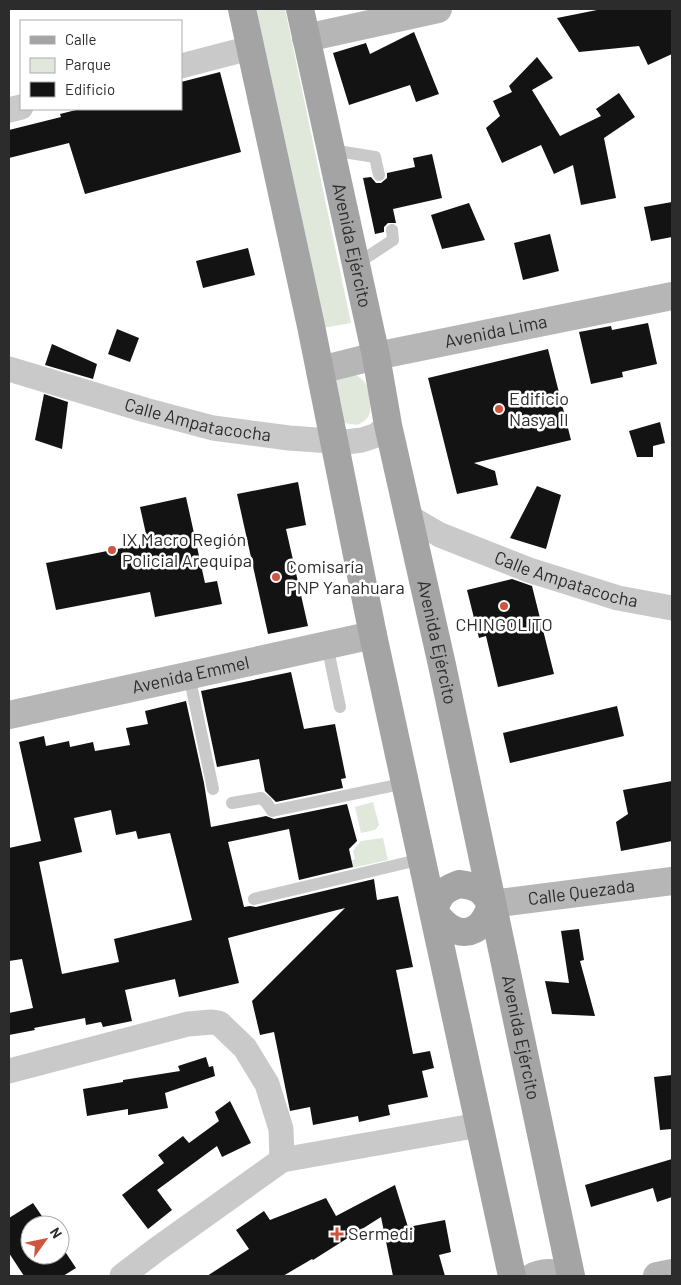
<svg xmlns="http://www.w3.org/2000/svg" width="681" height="1285" viewBox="0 0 681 1285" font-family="Barlow,sans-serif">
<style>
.green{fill:#dfe8db}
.building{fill:#131313;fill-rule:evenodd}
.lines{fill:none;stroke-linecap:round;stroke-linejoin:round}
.lane{stroke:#c9c9c9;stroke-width:12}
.street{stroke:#c9c9c9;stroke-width:25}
.secondary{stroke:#b6b6b6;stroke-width:28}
.primary{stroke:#a4a4a4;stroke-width:28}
.poi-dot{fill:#d05541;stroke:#fff;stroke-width:2}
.labels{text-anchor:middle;stroke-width:5;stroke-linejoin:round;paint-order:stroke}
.street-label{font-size:18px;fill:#2c2c2c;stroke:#fff}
.poi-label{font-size:18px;fill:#2c2c2c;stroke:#fff;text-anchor:start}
</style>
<rect width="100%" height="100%" fill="#fff"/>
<!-- green -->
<path class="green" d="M253,9H285L351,323L322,328Z
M354,374C358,376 363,379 366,384C369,390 372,410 369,415C367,420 361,423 357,425L344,423L333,380Z
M373,802L379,825L375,830L361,833L355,807Z
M383,838L388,860L347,869L346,864L355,859L353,851L361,841Z"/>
<!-- building -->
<path class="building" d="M602,9H672V54L648,65L639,46L579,52L557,18Z
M414,32L439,94L416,102L410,85L349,105L333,53L366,43L370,54Z
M537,57L553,78L532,90L560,136L601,116L596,109L619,93L635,117L604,138L616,198L581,205L573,165L554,174L541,145L502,163L486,128L500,116L493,101L512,92L509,86Z
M220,72L241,152L85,194L69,143L9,158V130L61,117L60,114L80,109H181V82Z
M432,154L442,198L393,209L396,223H388L384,227V232L375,234L363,178L371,177L376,183H381L387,178V173L415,167L413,158Z
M672,202V237L651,241L644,207Z
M469,203L485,240L442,249L431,215Z
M550,234L559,271L523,280L514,243Z
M248,248L255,275L203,288L196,261Z
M648,323L657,364L622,372L623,377L591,384L579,332L611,326L612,330Z
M117,329L139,338L130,362L108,354Z
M52,344L97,364L93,379L45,365Z
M548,349L571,440L474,463L495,471L498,485L457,494L428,378Z
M44,394L68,402L62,449L35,440Z
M660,422L665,443L653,446V457H637L629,431Z
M298,482L306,525L286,529L308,626L268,634L237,494Z
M537,486L561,495L546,549L510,538Z
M186,497L205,583L217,581L222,604L155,617L150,592L56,610L46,563L148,543L140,507Z
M512,579L532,586L554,674L498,687L486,636L479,638L467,590Z
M291,672L304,729L335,724L346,778L341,779L343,788L276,802L265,791L259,759L217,767L201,691Z
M186,701L204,783L211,827L266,816L274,819L347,804L357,841L349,849L353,867L299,880L289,829L228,842L244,907L250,906L256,907L374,879L377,900L398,896L413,967L396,970L413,1054L430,1051L434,1068L422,1071L428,1097L388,1105L390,1115L359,1122L358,1116L313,1125L310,1107L290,1111L274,1032L260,1035L252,1001L345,908L228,938L239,983L179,997L175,979L125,990L132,1021L103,1027L101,1022L86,1025L85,1018L34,1028L35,1030L9,1035V1013L33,1008L22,959L9,961V848L41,841L19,742L44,736L46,746L69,741L70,747L93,742L95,751L130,745L126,728L148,724L145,711ZM111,810L116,835L136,831L138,839L170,833L192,920L114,939L119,962L62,974L39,862L82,852L74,818Z
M617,706L624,736L510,763L503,733Z
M672,781V841L621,851L616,822L628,814L623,790Z
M579,929L584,960L580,961L595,1016L552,1014L545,981L569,983L561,931Z
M206,1057L209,1067L213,1066L215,1076L165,1093L168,1108L128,1115V1109L87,1116L83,1089L123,1082V1080L180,1071L178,1066Z
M672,1075V1129L660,1130L654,1077Z
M230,1101L251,1143L222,1157L217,1146L157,1190L172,1210L148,1229L122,1195L164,1163L158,1155L183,1136L189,1143L219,1121L215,1112Z
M672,1159V1197L657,1202L653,1188L591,1207L585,1185Z
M395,1185L408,1227L445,1220L451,1252L439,1255L445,1276H393L381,1217L313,1260L312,1259L283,1276H207L249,1249L236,1230L264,1211L270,1220L326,1198L336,1216Z
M33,1203L48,1225H30V1255H60V1244L76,1268L63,1276H24L9,1253V1218Z"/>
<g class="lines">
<!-- lane -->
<path class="lane" d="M331,150L375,157L379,175
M355,265L393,240L392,230
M327,645L340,707
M189,675L213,789
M232,803L261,798L266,802L272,811L406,783
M254,899L422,859"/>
<!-- street -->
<g class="street">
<path d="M181,66L250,48"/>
<path d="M9,110L21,107"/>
<path id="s1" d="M9,369L145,410L213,428L289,438L346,442L362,440L377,435L388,425"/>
<path id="s2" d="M409,517L440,535L529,570L618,598L672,608"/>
<path d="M9,1071L188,1024L212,1022L219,1023L245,1048L267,1084L281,1129L282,1160"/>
<path d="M122,1276L156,1250L282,1160L479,1125"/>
</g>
<!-- secondary -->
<g class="secondary">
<path d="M306,38L438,9"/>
<path id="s3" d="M320,370L376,356L672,296"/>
<path id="s4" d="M9,715L373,635"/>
<path id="s5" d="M491,904L672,881"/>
<path d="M534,1276C542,1273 552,1271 560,1276"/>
<path d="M657,1276L672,1273"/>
</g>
<!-- primary -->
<g class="primary">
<path d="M242,9L311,326L373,635L512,1276"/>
<path id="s6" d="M300,9L376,356L388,425L442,665L571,1276"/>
<path d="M459,884C477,886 482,889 491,904C482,940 452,940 434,911C439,894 443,890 459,884Z"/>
</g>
</g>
<!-- markers -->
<g class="poi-dot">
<circle cx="499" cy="409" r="5"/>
<circle cx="112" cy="550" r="5"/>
<circle cx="276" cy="577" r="5"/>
<circle cx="504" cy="606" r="5"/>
<path d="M334.5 1226.5h5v5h5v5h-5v5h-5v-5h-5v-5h5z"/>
</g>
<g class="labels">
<!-- street labels -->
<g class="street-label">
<text dy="6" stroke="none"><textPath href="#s6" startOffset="242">Avenida Ejército</textPath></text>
<text dy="6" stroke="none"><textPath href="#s3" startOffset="180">Avenida Lima</textPath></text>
<text dy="6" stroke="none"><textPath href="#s1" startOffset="196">Calle Ampatacocha</textPath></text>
<text dy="6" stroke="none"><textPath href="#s2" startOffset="170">Calle Ampatacocha</textPath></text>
<text dy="6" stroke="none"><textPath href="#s6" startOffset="648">Avenida Ejército</textPath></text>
<text dy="6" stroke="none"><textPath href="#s4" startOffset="186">Avenida Emmel</textPath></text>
<text dy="6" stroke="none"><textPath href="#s5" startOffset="91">Calle Quezada</textPath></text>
<text dy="6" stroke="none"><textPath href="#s6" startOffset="1052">Avenida Ejército</textPath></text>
</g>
<!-- poi labels -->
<g class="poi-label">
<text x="509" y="405">Edificio<tspan x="509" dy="21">Nasya II</tspan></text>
<text x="122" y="546">IX Macro Región<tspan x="122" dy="21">Policial Arequipa</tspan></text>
<text x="286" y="573">Comisaría<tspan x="286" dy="21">PNP Yanahuara</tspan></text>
<text x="504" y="631" text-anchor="middle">CHINGOLITO</text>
<text x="348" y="1240">Sermedi</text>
</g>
</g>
<!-- border -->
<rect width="681" height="1285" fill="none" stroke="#2c2c2c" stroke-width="20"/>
<!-- legend -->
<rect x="20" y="20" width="162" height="90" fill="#ffffff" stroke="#ababab"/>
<rect x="30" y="36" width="25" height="8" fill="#a4a4a4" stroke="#ababab"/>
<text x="65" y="45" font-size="15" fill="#2c2c2c">Calle</text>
<rect x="30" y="58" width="25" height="15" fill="#dfe8db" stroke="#ababab"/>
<text x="65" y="70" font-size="15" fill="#2c2c2c">Parque</text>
<rect x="30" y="82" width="25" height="15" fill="#131313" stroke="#ababab"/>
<text x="65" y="95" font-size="15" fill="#2c2c2c">Edificio</text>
<!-- north arrow -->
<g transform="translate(45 1240) rotate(57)"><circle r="24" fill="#ffffff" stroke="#ababab"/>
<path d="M0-4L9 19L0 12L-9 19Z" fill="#d05541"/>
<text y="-8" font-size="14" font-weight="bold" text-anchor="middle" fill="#2c2c2c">N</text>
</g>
</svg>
